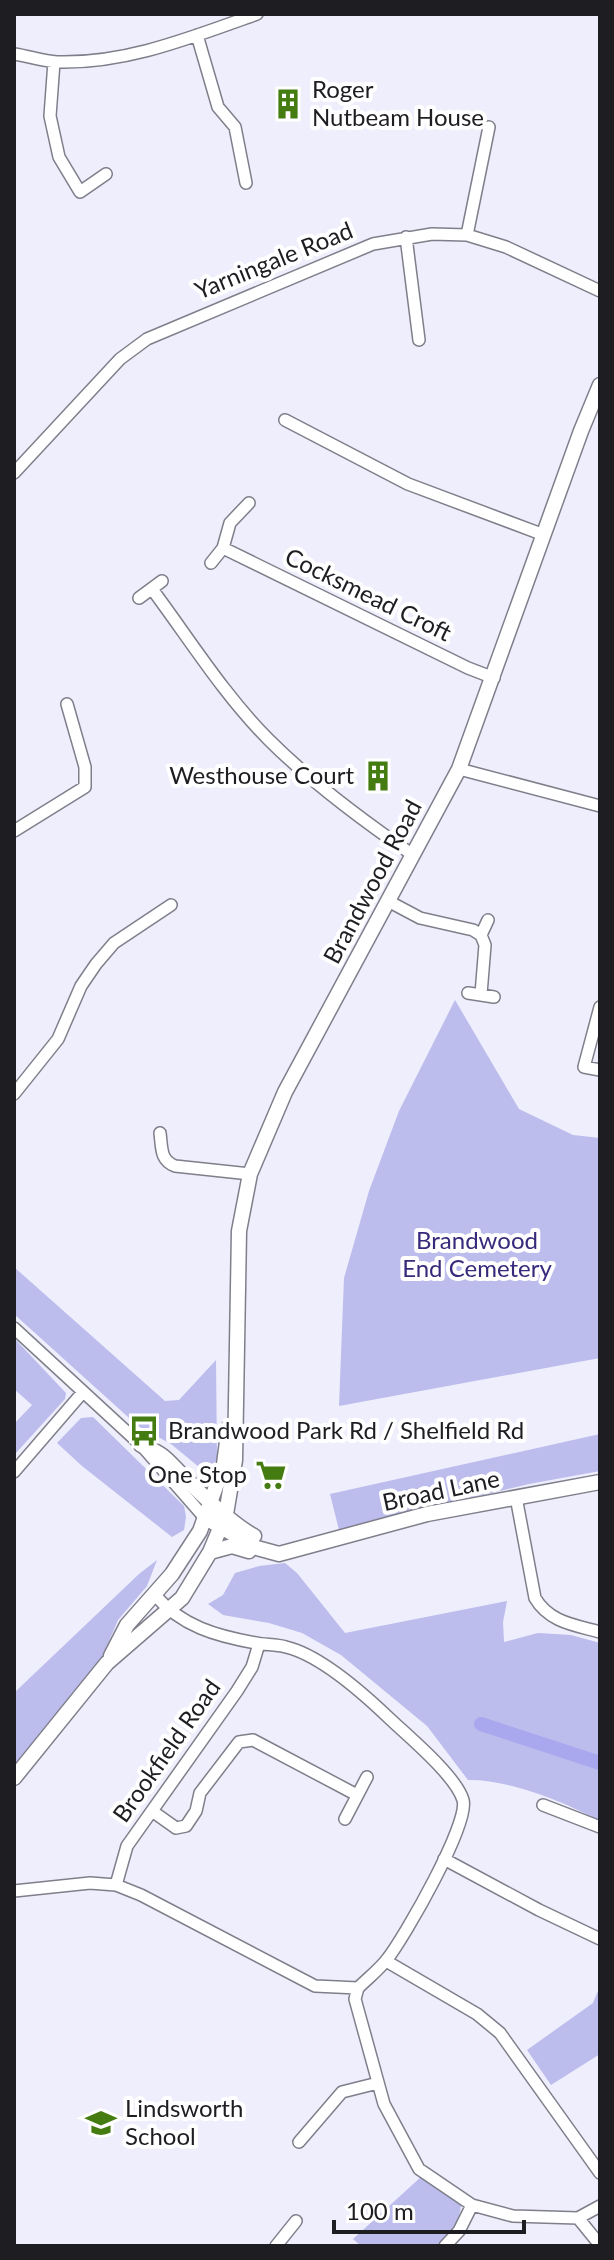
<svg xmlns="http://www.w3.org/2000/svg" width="614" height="2260" viewBox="0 0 614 2260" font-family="Lato,sans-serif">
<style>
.green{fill:#bcbced}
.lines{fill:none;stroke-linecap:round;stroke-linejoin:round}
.canal{stroke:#a9a8ef;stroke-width:14}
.minor-casing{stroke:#7f7f8b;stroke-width:14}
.tertiary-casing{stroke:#7f7f8b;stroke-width:17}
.minor{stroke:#fff;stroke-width:11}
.tertiary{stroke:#fff;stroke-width:14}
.labels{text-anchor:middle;stroke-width:8;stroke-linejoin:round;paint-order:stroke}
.poi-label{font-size:24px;fill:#1d1d22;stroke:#fff;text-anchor:start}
.street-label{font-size:24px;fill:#1d1d22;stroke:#fff}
.park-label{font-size:24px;fill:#372a7b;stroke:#fff}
</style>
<rect width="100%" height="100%" fill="#eeeefc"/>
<!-- green -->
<path class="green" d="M455,1000L519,1109L573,1135L600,1138V1358L339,1406L344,1278L369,1191L399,1111Z
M14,1267L165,1401L179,1400L216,1360L217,1460L208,1468L199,1467L171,1444L138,1426L14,1314Z
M14,1338L66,1393L65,1399L16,1453L14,1424L32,1405L14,1389Z
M93,1417L184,1506L186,1517L184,1530L172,1537L82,1466L57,1443L81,1418Z
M600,1434V1471L529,1484L339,1530L330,1494Z
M157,1560L147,1586L118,1620L99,1665L14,1766V1693L139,1574Z
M285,1563L297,1573L345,1633L507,1601L503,1622L504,1642L538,1633L571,1635L600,1643V1821C565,1802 508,1779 468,1780L427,1726L341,1655L302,1633L269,1623L223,1615L208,1604L223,1595L235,1573L259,1566Z
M600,1986V2054L551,2085L527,2050L593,2003Z
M422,2176L461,2205C460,2222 449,2235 436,2246H361L353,2239Z"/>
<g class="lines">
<!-- canal -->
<path class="canal" d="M481,1724L600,1763"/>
<!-- minor casing -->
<g class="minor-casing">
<path id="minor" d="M197,35L218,107L235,127L246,183
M14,54C28,56 43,61 57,62C127,64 192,37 257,14
M54,62L50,116L59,157L80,192L106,174
M467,235L489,127
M406,237L419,340
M285,420L408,484L544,535
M14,473L120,359L147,339L373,244L432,234L467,235L506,247L600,291
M223,548L468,668L494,678
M211,563L223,548L230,523L249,503
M152,589C190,640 224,695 269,740C312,783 362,820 413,855
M139,598L162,581
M459,769L600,806
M14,831L85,787V767L67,704
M388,901L420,918L473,930L481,935L485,945L481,994
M481,935L488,920
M468,993L494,997
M600,1007L584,1067L600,1070
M14,1094L58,1039L81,986L96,964L114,943L171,905
M160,1133C162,1148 160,1160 175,1166L250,1174
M14,1328L141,1445L204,1517
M14,1472L83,1392
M516,1497L535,1598C549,1622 574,1625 600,1632
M543,1805L600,1827
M152,1811L176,1828L186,1826L196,1811L200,1793L239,1742L253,1740L357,1795
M345,1819L367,1777
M444,1859L539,1910L600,1939
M116,1885L127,1846L237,1691L252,1667L259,1644
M14,1891L90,1883L116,1885L141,1895L315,1986L358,1988C368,1978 380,1969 388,1958C405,1936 470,1823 463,1800C456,1776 409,1737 390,1719C365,1695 320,1655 286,1647C276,1644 266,1645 256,1643C216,1636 181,1626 155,1595
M386,1961L477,2014L500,2033L600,2173
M358,1988L355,1999L384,2104L419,2169L472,2205L513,2216L578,2218L600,2206
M299,2142L342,2092L378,2083
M578,2218L600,2245
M276,2246L296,2221
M445,2246L459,2231L472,2205"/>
</g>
<!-- tertiary casing -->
<g class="tertiary-casing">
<path id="tertiary" d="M141,1445C166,1454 168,1462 186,1479C203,1496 235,1526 254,1536
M204,1517L257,1548L279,1554L427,1514L600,1482
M210,1552L232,1546L249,1551
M111,1656L127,1625L172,1574L200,1531L224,1464L229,1427
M14,1778L107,1663L182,1598L210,1552L226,1514L235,1460L239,1231L250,1174L285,1092L459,769L581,431L600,385"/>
</g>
<!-- minor -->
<use href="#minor" class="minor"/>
<!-- tertiary -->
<use href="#tertiary" class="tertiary"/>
</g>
<!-- icons -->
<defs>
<g id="building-bare" transform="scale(2.4)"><path d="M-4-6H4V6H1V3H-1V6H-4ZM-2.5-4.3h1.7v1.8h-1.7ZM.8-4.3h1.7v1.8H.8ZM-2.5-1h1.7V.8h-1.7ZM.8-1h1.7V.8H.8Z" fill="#447c12" stroke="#fff" stroke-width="2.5" paint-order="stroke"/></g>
<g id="bus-bare" transform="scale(2.4)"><path d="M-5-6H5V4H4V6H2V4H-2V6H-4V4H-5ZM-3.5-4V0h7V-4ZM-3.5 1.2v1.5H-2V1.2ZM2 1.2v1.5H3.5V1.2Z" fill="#447c12" stroke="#fff" stroke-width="2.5" paint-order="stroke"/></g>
<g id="supermarket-bare" transform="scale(2.4)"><path d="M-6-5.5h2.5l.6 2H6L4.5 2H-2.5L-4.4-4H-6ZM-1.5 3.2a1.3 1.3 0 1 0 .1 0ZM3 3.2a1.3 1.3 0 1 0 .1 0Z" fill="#447c12" stroke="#fff" stroke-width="2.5" paint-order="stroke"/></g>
<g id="school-bare" transform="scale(2.4)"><path d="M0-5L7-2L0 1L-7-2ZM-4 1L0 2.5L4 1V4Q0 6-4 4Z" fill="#447c12" stroke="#fff" stroke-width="2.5" paint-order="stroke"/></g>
</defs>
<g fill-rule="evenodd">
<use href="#building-bare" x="288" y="104"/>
<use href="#building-bare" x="378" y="776"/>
<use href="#bus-bare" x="144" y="1431"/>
<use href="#supermarket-bare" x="271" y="1475"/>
<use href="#school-bare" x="101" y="2123"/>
</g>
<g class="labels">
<!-- poi labels -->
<g class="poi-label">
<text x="312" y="98">Roger<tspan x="312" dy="28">Nutbeam House</tspan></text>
<text x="354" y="784" text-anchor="end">Westhouse Court</text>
<text x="168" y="1439">Brandwood Park Rd / Shelfield Rd</text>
<text x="247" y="1483" text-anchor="end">One Stop</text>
<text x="125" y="2117">Lindsworth<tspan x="125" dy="28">School</tspan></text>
</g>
<!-- street labels -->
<g class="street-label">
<text transform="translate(274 261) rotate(-22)" y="8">Yarningale Road</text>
<text transform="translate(368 595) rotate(26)" y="8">Cocksmead Croft</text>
<text transform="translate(373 882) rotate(-62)" y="8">Brandwood Road</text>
<text transform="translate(441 1491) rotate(-12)" y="8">Broad Lane</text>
<text transform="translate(167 1751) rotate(-55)" y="8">Brookfield Road</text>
</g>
<!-- park labels -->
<g class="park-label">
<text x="477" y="1249">Brandwood<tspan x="477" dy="28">End Cemetery</tspan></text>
</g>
</g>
<!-- border -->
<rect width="614" height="2260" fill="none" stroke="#1d1d22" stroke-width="32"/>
<!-- scale -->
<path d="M334 2220v12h190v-12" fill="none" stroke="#1d1d22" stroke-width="4"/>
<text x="346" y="2220" font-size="24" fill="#1d1d22" stroke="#ffffff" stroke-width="6" paint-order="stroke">100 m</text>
</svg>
